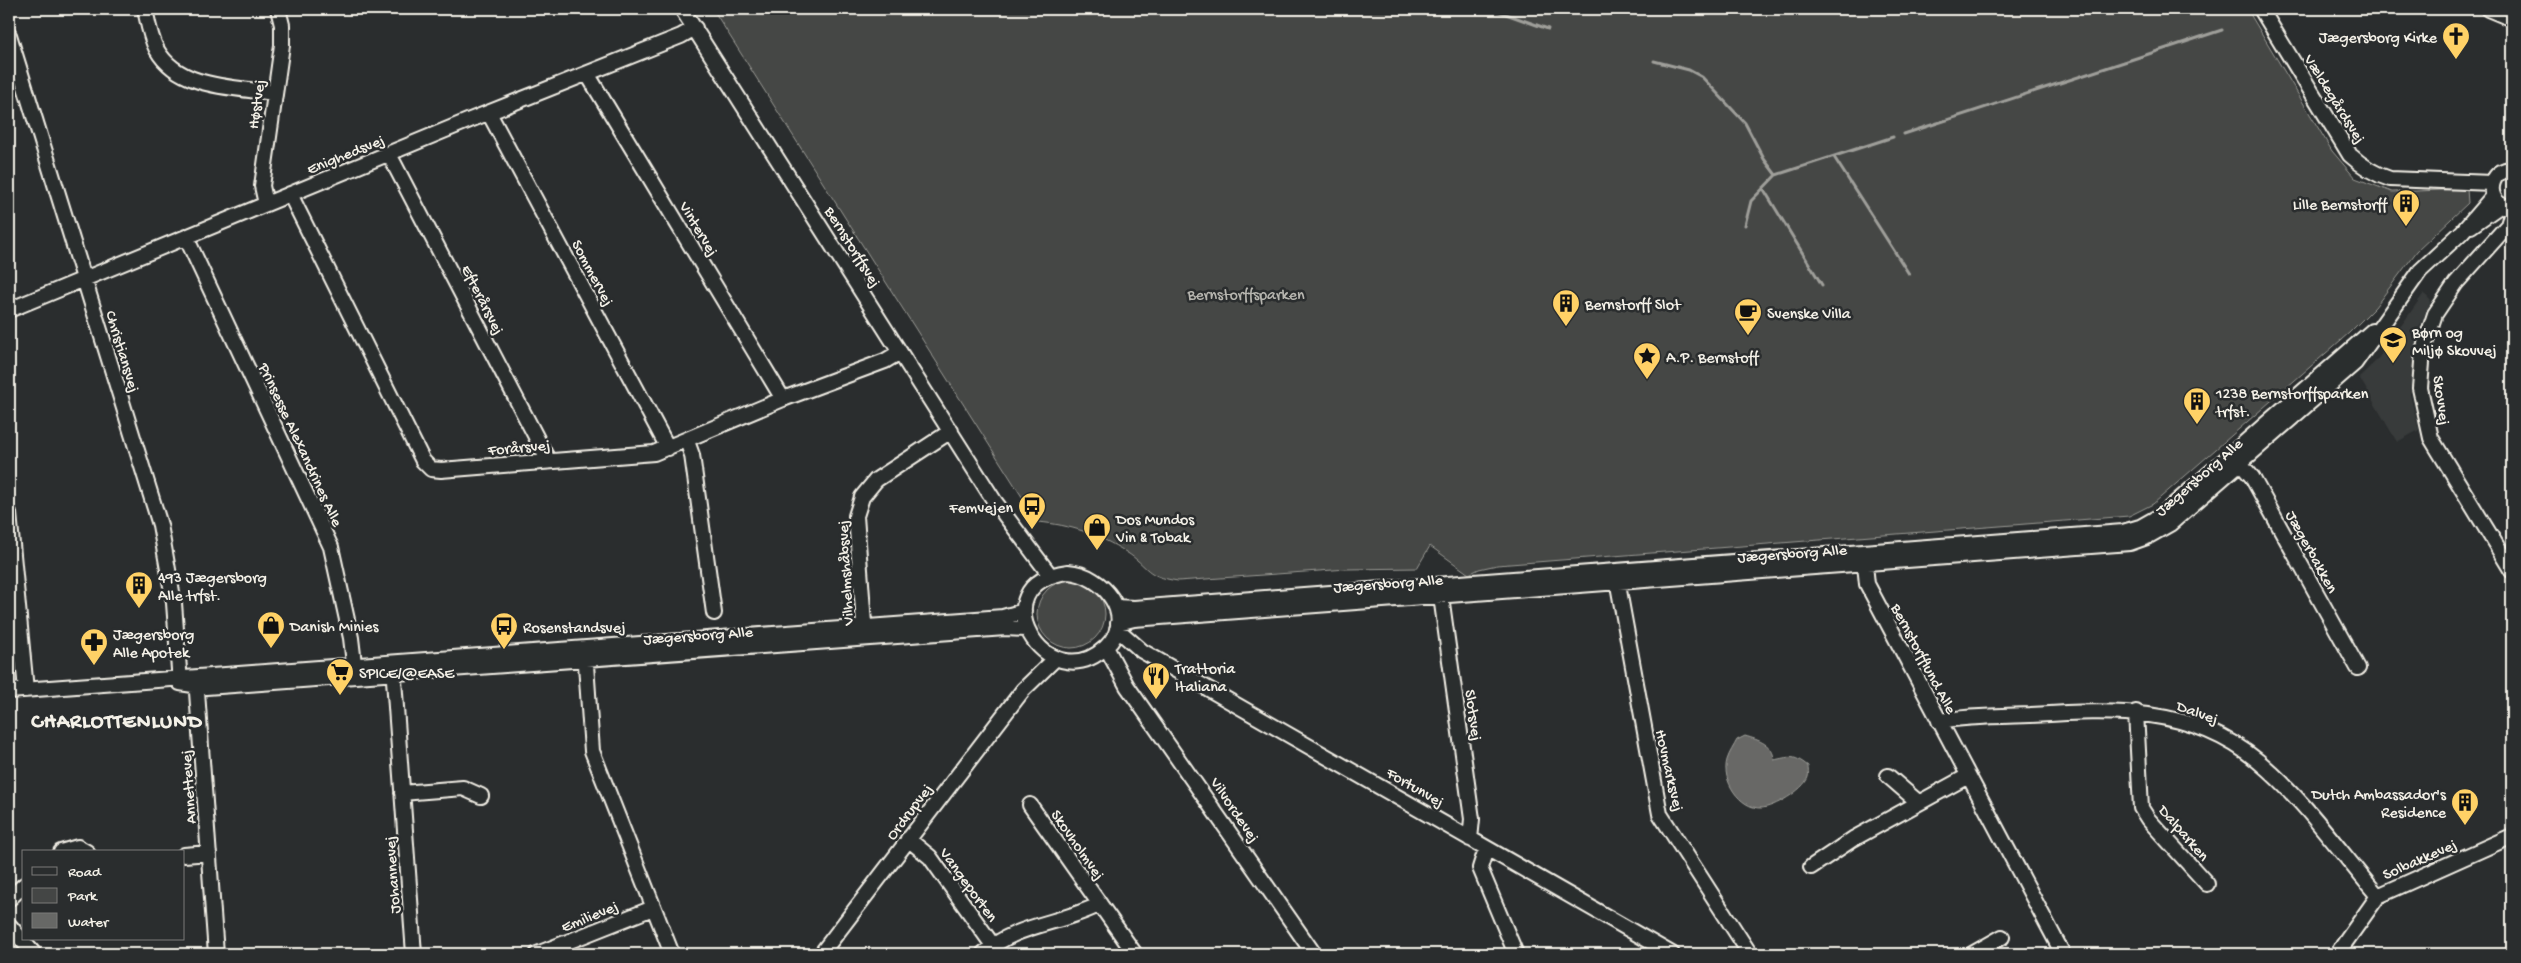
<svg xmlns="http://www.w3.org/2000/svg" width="2521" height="963" viewBox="0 0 2521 963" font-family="'Gochi Hand',sans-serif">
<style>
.built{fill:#373a3a}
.green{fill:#444645;stroke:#9c9c96}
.water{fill:#676866;stroke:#9f9f9a}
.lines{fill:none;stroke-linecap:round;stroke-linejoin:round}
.stream{stroke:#9f9f9a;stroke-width:3}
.minor-casing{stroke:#f4f1e8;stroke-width:18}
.minor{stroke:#2a2d2e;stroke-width:14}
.labels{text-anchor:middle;stroke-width:5;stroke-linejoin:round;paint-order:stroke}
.poi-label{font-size:16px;fill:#f4f1e8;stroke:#2a2d2e;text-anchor:start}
.street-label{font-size:16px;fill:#f4f1e8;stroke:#2a2d2e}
.park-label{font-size:16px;fill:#b6b5af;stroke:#2a2d2e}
.district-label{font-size:21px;font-weight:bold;letter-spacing:1px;fill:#f4f1e8;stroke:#2a2d2e}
</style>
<rect width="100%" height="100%" fill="#2a2d2e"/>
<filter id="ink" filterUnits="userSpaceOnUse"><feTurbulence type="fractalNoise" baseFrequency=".02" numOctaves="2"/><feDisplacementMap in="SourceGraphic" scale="10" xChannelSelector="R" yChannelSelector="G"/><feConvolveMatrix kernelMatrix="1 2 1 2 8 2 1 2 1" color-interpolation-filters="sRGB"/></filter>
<g filter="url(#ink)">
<!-- built -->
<path class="built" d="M2424,293L2431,301L2418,330L2410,394L2419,430L2397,442L2359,377L2377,360Z"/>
<!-- green -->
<path class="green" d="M715,9H2247L2332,151L2355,178L2392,192L2467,189L2468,203L2417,251L2375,307L2349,333L2153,504L2129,516L1497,565L1479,569L1469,574L1430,546L1417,568L1347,569L1178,581C1144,576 1150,567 1126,552C1098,534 1071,525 1038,522L714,11Z
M1037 614a34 34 0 1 1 68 0a34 34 0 1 1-68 0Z"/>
<!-- water -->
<path class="water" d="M1745,736C1759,740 1774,745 1774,760C1789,757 1793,754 1808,766C1808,769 1809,774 1808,777C1804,790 1773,808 1761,808C1740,809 1721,780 1727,760C1729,753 1734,746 1737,740Z"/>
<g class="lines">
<!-- stream -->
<path class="stream" d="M1492,9L1548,29
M1654,61L1689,70L1702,77L1745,123L1764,159L1776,175
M1904,134L2222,30
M1834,157L1909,274
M1763,188L1822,285
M1745,225L1751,201L1776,175L1893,137"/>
<!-- minor casing -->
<g class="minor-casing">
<path id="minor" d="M145,9C148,23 150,37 157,50C179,89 235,87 274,93
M682,9L995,502L1050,575
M2261,9L2350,155C2363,167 2374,174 2390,179L2492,183
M2488,9L2512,19
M9,35L160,525L174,603L180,683
M588,75L783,399
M489,113L668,448
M389,154L548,460
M2512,169C2493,169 2485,191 2499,204L2512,208
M290,194L423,461L431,469L441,470L654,453L783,399L885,361L900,352
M266,204L262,186L282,45V25L278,9
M2512,211L2508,225L2456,283L2435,314L2423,350L2420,388L2431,438L2512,571
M2471,226L2501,205
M186,237L331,547L351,638L355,672
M9,310L470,120L681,36L695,28
M687,441L692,455L714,613
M2234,456L2252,477L2358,668
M9,513L26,690
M1864,555L1867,584L2063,954
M1068,572C1103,574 1138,617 1106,647C1047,702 976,584 1068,572Z
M1616,574L1660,814L1750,954
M1441,596L1472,819L1470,839
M1116,607L1134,608L2123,532L2140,527L2163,514L2372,331
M1118,623L1134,619L2130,543L2147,537L2170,524L2355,363L2420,271L2462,232L2493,196
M1117,629L1142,651L1672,954
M865,637L856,516L862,497L876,480L951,431
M1106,647L1127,686L1314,954
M585,650L592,751L672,954
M393,666L414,954
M196,678L216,954
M180,683L206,687L1005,628L1026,629
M9,691L1003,617L1024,611
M2136,712L2141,808L2148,819L2207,884
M1939,721C1969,716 2000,716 2030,715C2112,710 2190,705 2258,761C2303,798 2340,852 2378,896
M1888,776L1918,802
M402,793L463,788L481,796
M1030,805L1135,954
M908,839L930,857L999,954
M1486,849L1480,868L1516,954
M61,852L78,847L87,852
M184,855L209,853
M1811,867L1853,839L1968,776
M9,899L24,885
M9,925L34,954
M537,954L653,908
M821,954L1023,690L1056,658
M983,954C1014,924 1063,924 1100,904
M1972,954L2002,937
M2337,954L2378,896L2512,836"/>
</g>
<!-- minor -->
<use href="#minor" class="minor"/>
</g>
</g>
<!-- icons -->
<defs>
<g id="church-pin" transform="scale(1.4375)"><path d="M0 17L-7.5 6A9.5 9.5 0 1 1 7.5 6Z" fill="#ffd166" stroke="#2a2d2e"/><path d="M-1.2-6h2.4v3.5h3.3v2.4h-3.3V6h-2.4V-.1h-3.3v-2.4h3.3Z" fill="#111"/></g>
<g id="building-pin" transform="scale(1.4375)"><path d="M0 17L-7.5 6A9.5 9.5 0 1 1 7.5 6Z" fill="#ffd166" stroke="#2a2d2e"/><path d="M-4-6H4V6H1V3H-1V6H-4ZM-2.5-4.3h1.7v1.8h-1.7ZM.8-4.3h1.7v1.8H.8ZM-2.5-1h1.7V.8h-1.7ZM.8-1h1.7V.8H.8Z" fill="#111"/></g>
<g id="cafe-pin" transform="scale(1.4375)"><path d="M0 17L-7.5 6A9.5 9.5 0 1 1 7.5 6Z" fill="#ffd166" stroke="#2a2d2e"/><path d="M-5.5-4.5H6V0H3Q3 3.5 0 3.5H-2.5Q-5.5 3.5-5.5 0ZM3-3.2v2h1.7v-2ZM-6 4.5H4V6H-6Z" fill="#111"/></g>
<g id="school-pin" transform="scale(1.4375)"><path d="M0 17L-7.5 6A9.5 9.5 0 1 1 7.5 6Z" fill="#ffd166" stroke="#2a2d2e"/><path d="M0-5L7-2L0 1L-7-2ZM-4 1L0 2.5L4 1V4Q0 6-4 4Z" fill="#111"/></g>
<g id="sight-pin" transform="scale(1.4375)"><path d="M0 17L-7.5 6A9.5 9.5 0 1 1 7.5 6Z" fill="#ffd166" stroke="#2a2d2e"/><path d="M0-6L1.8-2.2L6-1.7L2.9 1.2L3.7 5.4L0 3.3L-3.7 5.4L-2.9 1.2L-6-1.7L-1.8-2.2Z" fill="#111"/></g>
<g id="bus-pin" transform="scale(1.4375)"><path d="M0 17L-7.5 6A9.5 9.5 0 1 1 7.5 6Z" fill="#ffd166" stroke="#2a2d2e"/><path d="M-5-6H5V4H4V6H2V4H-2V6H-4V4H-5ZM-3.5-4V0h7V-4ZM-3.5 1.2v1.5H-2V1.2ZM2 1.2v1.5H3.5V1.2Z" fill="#111"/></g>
<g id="shop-pin" transform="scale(1.4375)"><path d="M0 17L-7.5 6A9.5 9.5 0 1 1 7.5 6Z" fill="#ffd166" stroke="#2a2d2e"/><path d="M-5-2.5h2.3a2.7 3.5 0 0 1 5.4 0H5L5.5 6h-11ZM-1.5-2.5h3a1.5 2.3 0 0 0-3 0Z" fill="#111"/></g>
<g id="pharmacy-pin" transform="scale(1.4375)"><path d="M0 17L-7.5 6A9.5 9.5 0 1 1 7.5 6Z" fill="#ffd166" stroke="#2a2d2e"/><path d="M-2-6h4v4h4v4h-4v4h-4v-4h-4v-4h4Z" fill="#111"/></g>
<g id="supermarket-pin" transform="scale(1.4375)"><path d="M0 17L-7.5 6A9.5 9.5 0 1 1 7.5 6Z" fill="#ffd166" stroke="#2a2d2e"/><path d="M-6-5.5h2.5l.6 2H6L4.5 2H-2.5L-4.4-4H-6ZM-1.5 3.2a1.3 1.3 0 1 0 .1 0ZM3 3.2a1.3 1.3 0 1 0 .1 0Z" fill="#111"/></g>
<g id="restaurant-pin" transform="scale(1.4375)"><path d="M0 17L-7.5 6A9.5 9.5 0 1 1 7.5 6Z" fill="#ffd166" stroke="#2a2d2e"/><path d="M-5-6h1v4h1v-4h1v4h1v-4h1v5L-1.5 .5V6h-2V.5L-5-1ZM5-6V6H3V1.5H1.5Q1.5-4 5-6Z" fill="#111"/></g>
</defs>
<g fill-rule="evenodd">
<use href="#church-pin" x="2456" y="36"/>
<use href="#building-pin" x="2406" y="203"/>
<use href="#building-pin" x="1566" y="303"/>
<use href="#cafe-pin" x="1748" y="312"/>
<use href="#school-pin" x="2393" y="340"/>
<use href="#sight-pin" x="1647" y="356"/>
<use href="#building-pin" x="2197" y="401"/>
<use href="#bus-pin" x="1032" y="506"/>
<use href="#shop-pin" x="1097" y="527"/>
<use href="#building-pin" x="139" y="585"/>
<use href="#shop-pin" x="271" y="625"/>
<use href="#bus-pin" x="504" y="626"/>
<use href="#pharmacy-pin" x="94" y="642"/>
<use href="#supermarket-pin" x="340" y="672"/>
<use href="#restaurant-pin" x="1156" y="676"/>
<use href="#building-pin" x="2465" y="802"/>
</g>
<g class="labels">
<!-- poi labels -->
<g class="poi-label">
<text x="2437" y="42" text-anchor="end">Jægersborg Kirke</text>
<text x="2387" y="209" text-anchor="end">Lille Bernstorff</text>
<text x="1585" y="309">Bernstorff Slot</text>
<text x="1767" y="318">Svenske Villa</text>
<text x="2412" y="337">Børn og<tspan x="2412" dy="18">Miljø Skovvej</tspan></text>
<text x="1666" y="362">A.P. Bernstoff</text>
<text x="2216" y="398">1238 Bernstorffsparken<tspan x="2216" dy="18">trfst.</tspan></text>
<text x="1013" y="512" text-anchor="end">Femvejen</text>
<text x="1116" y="524">Dos Mundos<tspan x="1116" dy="18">Vin &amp; Tobak</tspan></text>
<text x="158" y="582">493 Jægersborg<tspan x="158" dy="18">Alle trfst.</tspan></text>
<text x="290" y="631">Danish Minies</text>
<text x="523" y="632">Rosenstandsvej</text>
<text x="113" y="639">Jægersborg<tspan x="113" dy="18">Alle Apotek</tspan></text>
<text x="1175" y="673">Trattoria<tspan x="1175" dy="18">Italiana</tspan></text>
<text x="359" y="678">SPICE/@EASE</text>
<text x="2446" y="799" text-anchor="end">Dutch Ambassador's<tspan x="2446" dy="18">Residence</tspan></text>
</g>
<!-- street labels -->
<g class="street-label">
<text transform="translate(2336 98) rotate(58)" y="6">Vældegårdsvej</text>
<text transform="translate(255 104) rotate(-82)" y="6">Høstvej</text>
<text transform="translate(345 153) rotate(-22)" y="6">Enighedsvej</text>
<text transform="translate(700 228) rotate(59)" y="6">Vintervej</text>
<text transform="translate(854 246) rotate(58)" y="6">Bernstorffsvej</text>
<text transform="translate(594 272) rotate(62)" y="6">Sommervej</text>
<text transform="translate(484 299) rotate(63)" y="6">Efterårsvej</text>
<text transform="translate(124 351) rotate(73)" y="6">Christiansvej</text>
<text transform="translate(2443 400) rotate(82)" y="6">Skovvej</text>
<text transform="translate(302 444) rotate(65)" y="6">Prinsesse Alexandrines Alle</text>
<text transform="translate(519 446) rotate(-5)" y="6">Forårsvej</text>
<text transform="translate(2198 476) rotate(-41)" y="6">Jægersborg Alle</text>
<text transform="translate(2313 551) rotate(61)" y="6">Jægerbakken</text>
<text transform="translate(1792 552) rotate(-4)" y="6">Jægersborg Alle</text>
<text transform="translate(844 573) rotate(-93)" y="6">Vilhelmshåbsvej</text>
<text transform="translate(1388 582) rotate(-4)" y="6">Jægersborg Alle</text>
<text transform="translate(698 634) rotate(-4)" y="6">Jægersborg Alle</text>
<text transform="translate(1925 658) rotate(62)" y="6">Bernstorfflund Alle</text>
<text transform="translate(2198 711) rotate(20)" y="6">Dalvej</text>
<text transform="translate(1475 715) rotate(82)" y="6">Slotsvej</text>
<text transform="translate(1671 770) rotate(77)" y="6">Hovmarksvej</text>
<text transform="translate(1416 786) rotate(30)" y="6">Fortunvej</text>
<text transform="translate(187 787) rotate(-94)" y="6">Annettevej</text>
<text transform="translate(1236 809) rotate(56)" y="6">Vilvordevej</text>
<text transform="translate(908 811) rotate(-53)" y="6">Ordrupvej</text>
<text transform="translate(2185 832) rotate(49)" y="6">Dalparken</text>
<text transform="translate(1079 844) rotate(55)" y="6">Skovholmvej</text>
<text transform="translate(2419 858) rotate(-24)" y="6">Solbakkevej</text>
<text transform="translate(391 875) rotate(-94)" y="6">Johannevej</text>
<text transform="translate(970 884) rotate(54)" y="6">Vangeporten</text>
<text transform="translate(589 915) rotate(-22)" y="6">Emilievej</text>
</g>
<!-- park labels -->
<g class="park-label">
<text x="1246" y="299">Bernstorffsparken</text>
</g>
<!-- district labels -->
<g class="district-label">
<text x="117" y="727">CHARLOTTENLUND</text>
</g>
</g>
<!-- margin -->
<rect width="2521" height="963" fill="none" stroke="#2a2d2e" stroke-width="30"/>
<rect x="15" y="15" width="2491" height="933" fill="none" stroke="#f4f1e8" stroke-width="2" filter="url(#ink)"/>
<!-- legend -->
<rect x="22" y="850" width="162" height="90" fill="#2a2d2e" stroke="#7b7b78"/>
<rect x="32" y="867" width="25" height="8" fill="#2a2d2e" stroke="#7b7b78"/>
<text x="68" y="876" font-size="15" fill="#f4f1e8">Road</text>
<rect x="32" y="888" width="25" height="15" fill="#444645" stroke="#7b7b78"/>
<text x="68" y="900" font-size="15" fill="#f4f1e8">Park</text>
<rect x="32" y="913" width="25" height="15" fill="#676866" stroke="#7b7b78"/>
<text x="68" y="926" font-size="15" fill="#f4f1e8">Water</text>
</svg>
